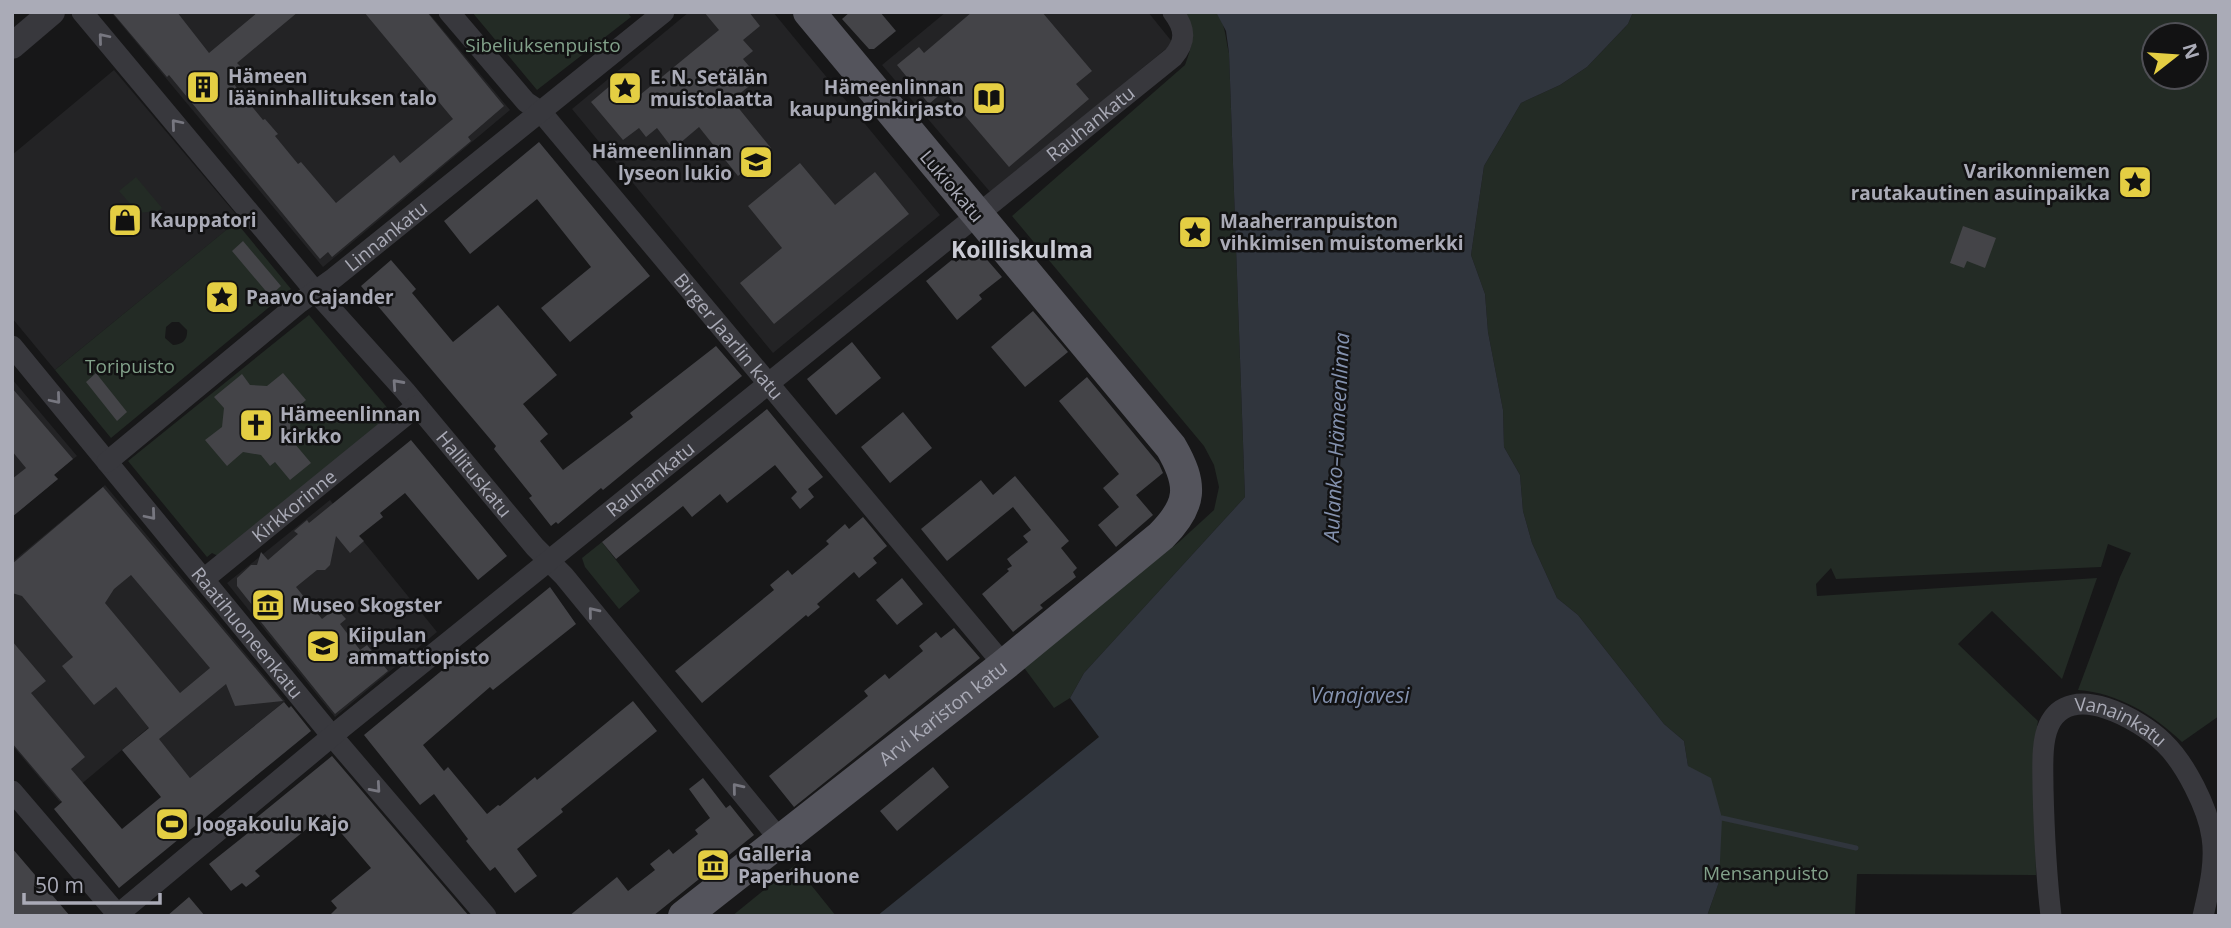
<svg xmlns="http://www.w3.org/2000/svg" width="2231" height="928" viewBox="0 0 2231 928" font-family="'Open Sans',sans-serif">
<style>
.built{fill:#232325}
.green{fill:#232b25;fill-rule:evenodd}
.water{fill:#30353d}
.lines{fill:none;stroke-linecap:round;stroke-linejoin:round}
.stream{stroke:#30353d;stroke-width:5}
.building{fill:#444448;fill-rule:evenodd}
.minor{stroke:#38383d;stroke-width:21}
.tertiary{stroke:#38383d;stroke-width:26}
.primary{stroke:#54545c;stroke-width:32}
.oneway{stroke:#777780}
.labels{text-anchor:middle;stroke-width:5;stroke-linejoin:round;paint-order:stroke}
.park-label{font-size:19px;fill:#82a18a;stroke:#121213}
.poi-label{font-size:19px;font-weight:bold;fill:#aaabb7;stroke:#121213;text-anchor:start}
.street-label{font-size:19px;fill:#aaabb7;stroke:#121213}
.water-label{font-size:21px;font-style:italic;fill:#8492af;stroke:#121213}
.quarter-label{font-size:23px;font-weight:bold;fill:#cacbd4;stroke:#121213}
</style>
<rect width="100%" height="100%" fill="#171718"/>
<!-- built -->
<path class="built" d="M111,12H428L510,110L323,267Z
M689,12H773L940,215L773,353L572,109Z
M946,12H1148L1173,43L991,193L882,65Z
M114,70L240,219L55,370L12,318V155Z
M12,379L77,456L54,474L58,479L12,517Z
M105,485L285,701L190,778L148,728L60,802L12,745V562Z
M330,500L437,632L335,717L227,583Z"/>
<!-- green -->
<path class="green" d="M472,12H627L631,17L537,90Z
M1181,12H1216C1226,24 1225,38 1229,53L1245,497L1084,673L1070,698L1054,708L1022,665L1179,542L1214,510L1219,487L1214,465L1204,446L1012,216L1185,65C1194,40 1196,34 1181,12Z
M1633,12H2219V716L2182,742C2154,715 2118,693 2078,690L2120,577L2131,553L2108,544L2101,567L1836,579L1831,568L1816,584L1817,596L2097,578L2062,679L1992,611L1958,644L2038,721L2034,745L2036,875L1857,874L1855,916H1707L1719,882L1688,766L1684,741L1664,724L1578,615L1557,598L1532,543L1523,511L1520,475L1504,447L1503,410L1488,332L1485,294L1471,255L1484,166L1521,103L1560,85L1587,67L1628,24ZM2154,35H2196V77H2154Z
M136,177L162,208L158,211L138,213L119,191Z
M236,222L291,289L111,438L55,370ZM172,322H179L187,330C188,340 182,345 173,345L165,338L166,327Z
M309,315L395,417L220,557L212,553L207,557L128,461Z
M602,542L640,591L619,609L585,567L582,558Z
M795,865L836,916H732Z"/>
<!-- water -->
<path class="water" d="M1216,12H1633L1628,24L1587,67L1560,85L1521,103L1484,166L1471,255L1485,294L1488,332L1503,410L1504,447L1520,475L1523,511L1532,543L1557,598L1578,615L1664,724L1684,741L1688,766L1711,778L1722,818L1719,882L1707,916H877L1099,737L1070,698L1084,673L1245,497L1229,53L1226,31Z"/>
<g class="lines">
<!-- stream -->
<path class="stream" d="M1722,818L1856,848"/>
</g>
<!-- building -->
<path class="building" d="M112,12H177L209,53L258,12H298L237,63L241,67L228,77L263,120L265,119L278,134L275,136L298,164L301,162L336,203L394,155L400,163L453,119L364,12H427L504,106L468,137L471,141L332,257L328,252L320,259L169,75L167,77Z
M704,12H749L760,26L743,40L753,51L743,59L759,78L732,100L771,148L738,176L699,127L673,149L657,128L646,137L639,128L623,140L591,102L618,79L635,99L719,30Z
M850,12H880L896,31L874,49H869L842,19Z
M972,12H1042L1092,71L1076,84L1089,99L1009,167L944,91L929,104L897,65L919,47L924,53Z
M539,142L650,276L570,342L541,308L591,267L537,199L470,254L444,221Z
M800,163L835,205L875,172L909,214L774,324L740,283L782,248L748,206Z
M1963,226L1996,238L1985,268L1967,261L1964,268L1950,263Z
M243,241L281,286L270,296L232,251Z
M976,247L1002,277L979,295L982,299L957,320L926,281L953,259L956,262Z
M391,260L416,289L412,293L453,342L498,305L557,375L523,404L548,434L540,441L563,470L633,417L630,413L716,346L742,376L603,490L601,488L558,524L556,522L551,526L529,498L532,496L494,449L496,446L361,286Z
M1033,311L1068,352L1025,387L991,347Z
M852,342L881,378L836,415L807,379Z
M96,373L127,412L117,421L86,382Z
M283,373L306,400L291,413L290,431L299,441L295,444L311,463L290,480L275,462L270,466L261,455L243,452L227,466L205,440L222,427L224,408L214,397L242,374L250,385L267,386Z
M1087,377L1159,464L1163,473L1136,495L1153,515L1116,547L1098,525L1119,507L1103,488L1119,474L1059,401Z
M12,388L73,459L54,475L58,479L12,517V479L26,468L12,451Z
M767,409L823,477L808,489L814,497L800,509L791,498L797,492L775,465L727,503L720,494L692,517L683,506L616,559L602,542Z
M903,412L932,448L890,483L861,447Z
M411,440L507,556L478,580L405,493L380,513L383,517L359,536L364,541L350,553L336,536L330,565L325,570H317L296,587L322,619L336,608L346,619L340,624L360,650L367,645L388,671L335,714L253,612L256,610L237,586V578L251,565H257L261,552L268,560L298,534L294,531L307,520L309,523Z
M1015,476L1069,541L1061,548L1077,568L1073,572L1076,577L1040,605L1043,608L1013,632L982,594L1009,571L1007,569L1012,566L1007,559L1028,542L1023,536L1031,530L1013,507L947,561L921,529L981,480L993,495Z
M103,487L283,701L235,706L226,684L159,739L190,778L284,702L289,708L291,706L311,731L119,888L54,809L62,802L12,743V641L46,681L31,693L85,757L71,769L122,829L161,797L122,750L149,728L116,687L94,705L62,666L73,657L22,596L12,593V564ZM131,575L210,668L180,693L105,603L114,589Z
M863,517L887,546L873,558L877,563L859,578L854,572L817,604L820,607L808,617L806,615L702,703L675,671L774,590L770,585L788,570L792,575L829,544L826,541L845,524L849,529Z
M902,578L923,604L897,625L876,600Z
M550,587L576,624L493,690L490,687L423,745L444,771L448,767L487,814L498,805L500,806L535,777L537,780L633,701L657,731L561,809L563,812L517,849L537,876L515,893L495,867L490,871L466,841L468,839L434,794L420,805L364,735L457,658L459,661Z
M954,628L980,658L794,807L769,776L868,696L864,691L885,674L889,679L923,651L919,646L936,632L941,638Z
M332,756L469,916H329L337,908L331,901L371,868L325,814L255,871L260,876L246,887L242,883L231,891L209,864L248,833L244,828Z
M933,767L949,787L897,831L880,811Z
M703,778L726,808L730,805L754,835L653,916H569L617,877L628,891L655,870L650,864L669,849L673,854L698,834L695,830L710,818L689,789Z
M12,848L70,916H12Z
M189,897L205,916H167Z"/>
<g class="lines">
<!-- minor -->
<g class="minor">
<path id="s1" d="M82,12L315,291L405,391L535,547L564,576L781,841"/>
<path id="s2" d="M449,12L526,102L541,112L1004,665"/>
<path id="s3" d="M12,346L332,736L486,916"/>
<path id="s4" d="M107,462L299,303L334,278L664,12"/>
<path id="s5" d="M204,579L417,406"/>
<path d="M12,791L119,916"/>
<path id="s6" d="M116,916L343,727L1173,57C1186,42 1186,29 1173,12"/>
<path id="s7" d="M2051,916C2046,873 2044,831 2043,788C2043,769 2041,742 2049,725C2070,679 2141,720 2164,743C2185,763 2208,808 2212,837C2216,863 2209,890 2203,916"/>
</g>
<!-- tertiary -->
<path class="tertiary" d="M12,46L52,12"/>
<!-- primary -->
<path class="primary" id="s8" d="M684,916L1004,665L1161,536C1192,505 1193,485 1171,447L809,12"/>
</g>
<!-- one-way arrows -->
<defs><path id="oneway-chevron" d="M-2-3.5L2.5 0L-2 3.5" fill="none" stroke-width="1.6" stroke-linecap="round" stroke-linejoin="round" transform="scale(1.75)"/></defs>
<g class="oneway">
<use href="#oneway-chevron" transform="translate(103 38) rotate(-130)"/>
<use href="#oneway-chevron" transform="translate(176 124) rotate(-130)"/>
<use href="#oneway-chevron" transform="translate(397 384) rotate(-132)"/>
<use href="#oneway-chevron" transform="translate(56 399) rotate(50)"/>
<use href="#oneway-chevron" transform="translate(151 515) rotate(50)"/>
<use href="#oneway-chevron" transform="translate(593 612) rotate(-129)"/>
<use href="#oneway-chevron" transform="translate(376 788) rotate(49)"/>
<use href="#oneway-chevron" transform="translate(737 788) rotate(-129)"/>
</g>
<!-- icons -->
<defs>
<g id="building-square" transform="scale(1.75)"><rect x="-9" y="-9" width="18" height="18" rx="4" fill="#e4ce43" stroke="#121213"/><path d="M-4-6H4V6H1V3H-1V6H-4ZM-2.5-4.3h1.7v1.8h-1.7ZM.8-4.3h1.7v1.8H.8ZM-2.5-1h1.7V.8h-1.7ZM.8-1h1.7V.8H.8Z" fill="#111"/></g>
<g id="sight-square" transform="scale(1.75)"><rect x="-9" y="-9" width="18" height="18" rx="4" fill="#e4ce43" stroke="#121213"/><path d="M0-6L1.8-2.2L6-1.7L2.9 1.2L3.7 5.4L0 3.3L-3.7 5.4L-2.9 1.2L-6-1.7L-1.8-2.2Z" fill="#111"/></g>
<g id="library-square" transform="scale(1.75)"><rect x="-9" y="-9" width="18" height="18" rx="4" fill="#e4ce43" stroke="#121213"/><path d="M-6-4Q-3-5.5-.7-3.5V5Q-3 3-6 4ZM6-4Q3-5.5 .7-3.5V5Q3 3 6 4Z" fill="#111"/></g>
<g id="school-square" transform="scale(1.75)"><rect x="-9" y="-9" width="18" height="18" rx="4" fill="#e4ce43" stroke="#121213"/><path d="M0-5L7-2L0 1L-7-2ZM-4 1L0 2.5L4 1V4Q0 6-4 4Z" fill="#111"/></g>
<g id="shop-square" transform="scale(1.75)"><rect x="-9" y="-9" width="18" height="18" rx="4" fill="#e4ce43" stroke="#121213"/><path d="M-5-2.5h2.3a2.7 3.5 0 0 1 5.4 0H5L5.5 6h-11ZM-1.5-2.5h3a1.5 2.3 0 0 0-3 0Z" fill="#111"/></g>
<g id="church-square" transform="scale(1.75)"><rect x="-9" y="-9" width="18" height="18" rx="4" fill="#e4ce43" stroke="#121213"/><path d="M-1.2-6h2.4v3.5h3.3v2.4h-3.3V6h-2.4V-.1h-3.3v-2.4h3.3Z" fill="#111"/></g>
<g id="museum-square" transform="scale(1.75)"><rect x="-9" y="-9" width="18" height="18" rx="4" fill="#e4ce43" stroke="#121213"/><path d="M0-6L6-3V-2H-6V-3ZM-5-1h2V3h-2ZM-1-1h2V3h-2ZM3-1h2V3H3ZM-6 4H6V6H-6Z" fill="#111"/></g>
<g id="stadium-square" transform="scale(1.75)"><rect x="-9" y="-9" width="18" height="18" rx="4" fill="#e4ce43" stroke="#121213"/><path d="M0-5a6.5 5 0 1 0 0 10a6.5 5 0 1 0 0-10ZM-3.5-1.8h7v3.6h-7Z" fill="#111"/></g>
</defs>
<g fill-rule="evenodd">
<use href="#building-square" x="203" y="87"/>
<use href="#sight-square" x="625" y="88"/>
<use href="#library-square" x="989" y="98"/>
<use href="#school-square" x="756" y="162"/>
<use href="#sight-square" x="2135" y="182"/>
<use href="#shop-square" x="125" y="220"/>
<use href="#sight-square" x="1195" y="232"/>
<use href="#sight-square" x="222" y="297"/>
<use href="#church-square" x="256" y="425"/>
<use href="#museum-square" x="268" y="605"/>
<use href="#school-square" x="323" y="646"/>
<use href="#stadium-square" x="172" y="824"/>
<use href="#museum-square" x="713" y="865"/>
</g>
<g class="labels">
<!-- park labels -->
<g class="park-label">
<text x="543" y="52">Sibeliuksenpuisto</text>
<text x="130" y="373">Toripuisto</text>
<text x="1766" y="880">Mensanpuisto</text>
</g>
<!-- poi labels -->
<g class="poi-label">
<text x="228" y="83">Hämeen<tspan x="228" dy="22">lääninhallituksen talo</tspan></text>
<text x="650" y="84">E. N. Setälän<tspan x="650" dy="22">muistolaatta</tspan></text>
<text x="964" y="94" text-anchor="end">Hämeenlinnan<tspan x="964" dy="22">kaupunginkirjasto</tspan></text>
<text x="732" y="158" text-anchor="end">Hämeenlinnan<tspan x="732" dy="22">lyseon lukio</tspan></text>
<text x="2110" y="178" text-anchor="end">Varikonniemen<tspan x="2110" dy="22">rautakautinen asuinpaikka</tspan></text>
<text x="150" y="227">Kauppatori</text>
<text x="1220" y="228">Maaherranpuiston<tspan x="1220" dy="22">vihkimisen muistomerkki</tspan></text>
<text x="246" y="304">Paavo Cajander</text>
<text x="280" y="421">Hämeenlinnan<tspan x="280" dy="22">kirkko</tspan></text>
<text x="292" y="612">Museo Skogster</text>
<text x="348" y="642">Kiipulan<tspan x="348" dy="22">ammattiopisto</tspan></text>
<text x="196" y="831">Joogakoulu Kajo</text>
<text x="738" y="861">Galleria<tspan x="738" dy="22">Paperihuone</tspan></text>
</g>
<!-- street labels -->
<g class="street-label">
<text dy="7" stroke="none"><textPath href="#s6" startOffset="1256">Rauhankatu</textPath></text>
<text transform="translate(952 186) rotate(50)" y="7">Lukiokatu</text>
<text dy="7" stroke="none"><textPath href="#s4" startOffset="359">Linnankatu</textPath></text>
<text dy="7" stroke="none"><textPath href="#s2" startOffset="429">Birger Jaarlin katu</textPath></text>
<text dy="7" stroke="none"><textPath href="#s1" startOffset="606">Hallituskatu</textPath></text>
<text dy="7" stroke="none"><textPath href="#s6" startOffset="690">Rauhankatu</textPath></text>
<text dy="7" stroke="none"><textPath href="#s5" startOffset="116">Kirkkorinne</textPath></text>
<text dy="7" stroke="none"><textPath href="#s3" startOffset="371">Raatihuoneenkatu</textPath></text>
<text dy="7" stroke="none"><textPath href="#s8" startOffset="329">Arvi Kariston katu</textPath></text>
<text dy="7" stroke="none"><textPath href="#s7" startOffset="276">Vanainkatu</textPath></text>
</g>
<!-- water labels -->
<g class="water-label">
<text transform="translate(1337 437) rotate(-87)" y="7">Aulanko–Hämeenlinna</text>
<text x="1360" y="703">Vanajavesi</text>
</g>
<!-- quarter labels -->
<g class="quarter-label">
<text x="1022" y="258">Koilliskulma</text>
</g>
</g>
<!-- border -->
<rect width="2231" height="928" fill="none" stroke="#aaabb7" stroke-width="28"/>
<!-- north arrow -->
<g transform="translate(2175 56) rotate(73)"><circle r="33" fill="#121213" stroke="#4f4f55" stroke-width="2"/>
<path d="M0-5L12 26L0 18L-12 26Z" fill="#e4ce43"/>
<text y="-10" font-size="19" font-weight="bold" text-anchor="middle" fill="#aaabb7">N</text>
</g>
<!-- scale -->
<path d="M24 893v10h136v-10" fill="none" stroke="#aaabb7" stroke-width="3.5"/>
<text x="35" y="893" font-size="21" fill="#aaabb7" stroke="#121213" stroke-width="5" paint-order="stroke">50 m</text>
</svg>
